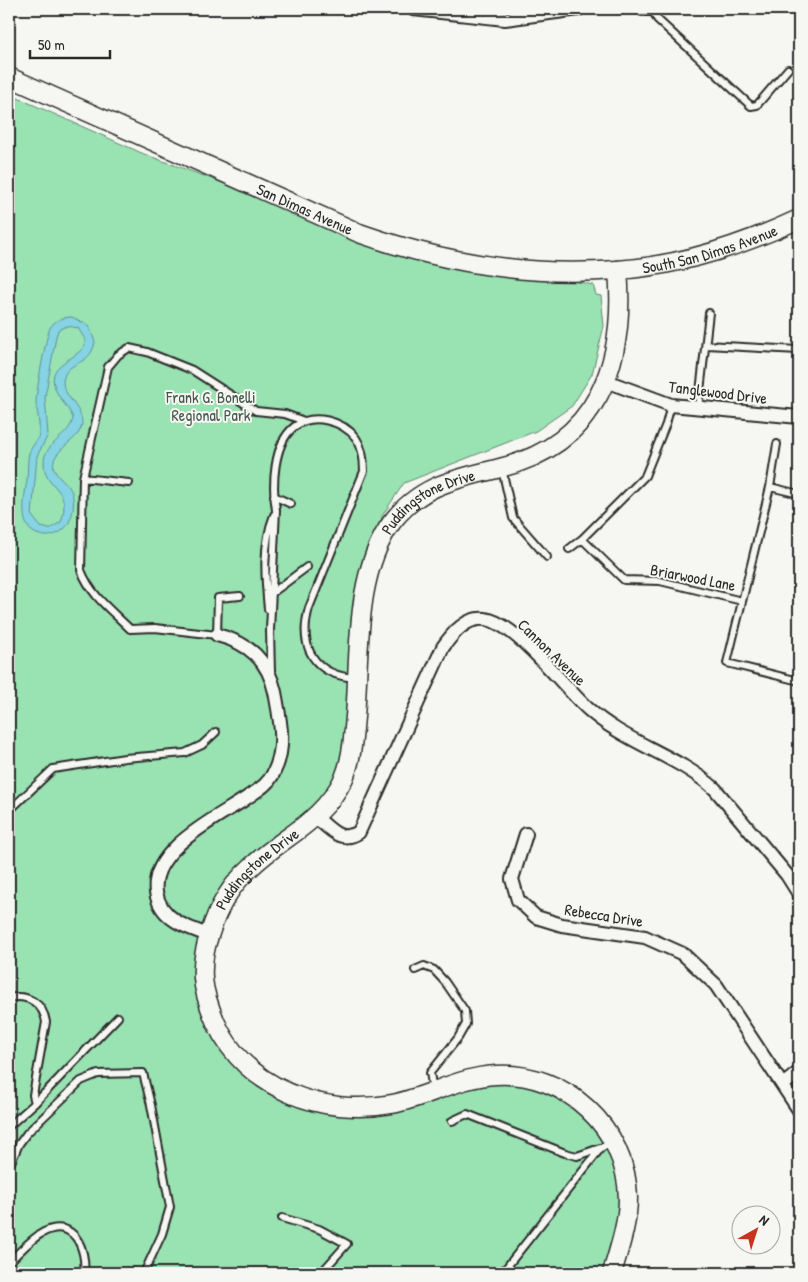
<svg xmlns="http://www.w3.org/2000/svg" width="808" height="1282" viewBox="0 0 808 1282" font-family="'Patrick Hand',sans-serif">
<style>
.green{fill:#99e2b2;stroke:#62866e}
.water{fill:#85d3e3;stroke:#619099;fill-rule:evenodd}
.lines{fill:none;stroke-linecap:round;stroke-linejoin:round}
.lane-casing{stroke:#2b2b2b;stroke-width:10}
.street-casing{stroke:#2b2b2b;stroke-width:16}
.secondary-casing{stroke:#2b2b2b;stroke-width:21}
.lane{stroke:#f6f6f2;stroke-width:6}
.street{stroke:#f6f6f2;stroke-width:12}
.secondary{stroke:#f6f6f2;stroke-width:18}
.labels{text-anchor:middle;stroke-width:4;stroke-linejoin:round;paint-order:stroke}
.street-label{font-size:16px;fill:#2b2b2b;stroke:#f6f6f2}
.park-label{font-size:16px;fill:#46594d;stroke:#f6f6f2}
</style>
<rect width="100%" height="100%" fill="#f6f6f2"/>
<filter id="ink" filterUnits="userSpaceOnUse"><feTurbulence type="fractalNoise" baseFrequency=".02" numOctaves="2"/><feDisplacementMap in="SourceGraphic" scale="10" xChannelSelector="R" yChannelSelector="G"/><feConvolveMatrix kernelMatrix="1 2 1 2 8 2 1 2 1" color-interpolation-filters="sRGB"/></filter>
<g filter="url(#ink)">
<!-- green -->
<path class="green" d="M9,94L144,154L389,244L593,285L596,295L601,296L604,326L592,374L572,406L536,431L404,483L382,516L345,775L251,866L212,924L210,1010L269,1083L361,1108L501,1074L576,1098L627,1180L612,1273H9Z"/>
<!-- water -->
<path class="water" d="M72,317L89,326L95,342C90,367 69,360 64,377C58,393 83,406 82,424C81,442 43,452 56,473C59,479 66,482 69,487C78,499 73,527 58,533C52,536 47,537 40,535C16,529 25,497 27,479C28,471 27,461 29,453C32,445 39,440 39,433C40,422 37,412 36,402C36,392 46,336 50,328C54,320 64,317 72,317ZM67,326L78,328L86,341C82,361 45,360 55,388C59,400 69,407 73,418C70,437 44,443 44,462C44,490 73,486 61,522L49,529L41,527L32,516L37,456L48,435L45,397L56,337L58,330Z"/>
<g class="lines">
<!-- lane casing -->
<g class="lane-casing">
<path id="lane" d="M652,9L657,19L751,106L757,105L788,69
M707,345L799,350
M671,405L666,424L645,476L582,539L624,580L660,581L742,601
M698,409L709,313
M777,444L770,487L727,663L799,681
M502,469L513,518L547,557
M83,478L129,483
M770,487L799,494
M274,496L291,504
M569,549L582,539
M272,593L307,567
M240,596L218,598L217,635L155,628L130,629C111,610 91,596 81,570L83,478L108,367L118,355L129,348L147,352L192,370L256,411L285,414L304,421
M268,609C265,578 262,545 274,515
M271,673L270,630L276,510C272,486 273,444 294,427C313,412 343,421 356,438C363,448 364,460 364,471L309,608C298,647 314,676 357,678
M9,807H13L53,769L125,758L185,753L202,745L216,732
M415,970L424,966L434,970L445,982L465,1011L466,1024L458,1038L430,1073L433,1090
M9,998C28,994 43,1003 46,1022L33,1095L35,1103
M452,1121L467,1114L565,1153L577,1156L600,1148
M9,1126L35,1103L118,1017
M9,1167L19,1144L27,1133L81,1081L98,1074L143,1073L151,1105L170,1207L162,1234L144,1273
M282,1218L319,1229L347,1244L321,1273
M9,1262C20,1252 30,1239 44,1232C74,1217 87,1250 84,1273
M502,1273L601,1148L611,1142"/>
</g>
<!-- street casing -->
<g class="street-casing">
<path id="street" d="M413,9L505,19L579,9
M643,9H656
M606,381L671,405L799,417
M316,817C330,829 341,844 359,832L443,647C453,633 466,617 485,619C515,622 564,687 587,708C625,743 677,755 715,789L787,875L799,894
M526,834L512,879L518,900L536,917L562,925L645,937L683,954L716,985L799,1110
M209,935C187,928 160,919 156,892C150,850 215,819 245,799C256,791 267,786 273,774C287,747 280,720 275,692C268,660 249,643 217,635
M783,1085L799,1072"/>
</g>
<!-- secondary casing -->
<g class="secondary-casing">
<g id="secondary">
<path id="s1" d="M9,77L359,233C441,262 530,277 617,270C679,266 743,245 799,219"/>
<path id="s2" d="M612,1273C619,1249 628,1223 628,1198C627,1128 565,1071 496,1075C458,1077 428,1097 392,1104C323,1117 246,1089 216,1023C210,1009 204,993 203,978C202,963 205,947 210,933C218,907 230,886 250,868C283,836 322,823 344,778C352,759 353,738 355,717C360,655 354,574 392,522C421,484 457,479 500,468C598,444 626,363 618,270"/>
</g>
</g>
<!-- lane -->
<use href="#lane" class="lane"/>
<!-- street -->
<use href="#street" class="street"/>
<!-- secondary -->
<use href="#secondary" class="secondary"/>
</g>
</g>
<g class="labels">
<!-- street labels -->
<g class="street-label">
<text dy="6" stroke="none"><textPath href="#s1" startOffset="324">San Dimas Avenue</textPath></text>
<text dy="6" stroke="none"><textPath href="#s1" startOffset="741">South San Dimas Avenue</textPath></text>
<text transform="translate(718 392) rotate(7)" y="6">Tanglewood Drive</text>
<text dy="6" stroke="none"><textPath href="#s2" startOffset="1202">Puddingstone Drive</textPath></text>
<text transform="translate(693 577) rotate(11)" y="6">Briarwood Lane</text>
<text transform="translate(552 652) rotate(44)" y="6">Cannon Avenue</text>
<text dy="6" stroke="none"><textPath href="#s2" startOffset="769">Puddingstone Drive</textPath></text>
<text transform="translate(604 915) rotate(9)" y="6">Rebecca Drive</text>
</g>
<!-- park labels -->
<g class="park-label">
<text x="211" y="403">Frank G. Bonelli<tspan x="211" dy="18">Regional Park</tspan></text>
</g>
</g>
<!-- margin -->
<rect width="808" height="1282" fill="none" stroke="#f6f6f2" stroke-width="30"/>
<rect x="15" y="15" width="778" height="1252" fill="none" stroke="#2b2b2b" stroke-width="2" filter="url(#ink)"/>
<!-- north arrow -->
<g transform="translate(756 1230) rotate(39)"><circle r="24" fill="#f6f6f2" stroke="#a5a5a2"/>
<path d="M0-4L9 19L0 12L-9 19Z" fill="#c8321e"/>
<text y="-8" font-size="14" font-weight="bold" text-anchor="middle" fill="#2b2b2b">N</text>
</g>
<!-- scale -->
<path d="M30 50v8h80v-8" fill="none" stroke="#2b2b2b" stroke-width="2.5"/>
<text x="38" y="50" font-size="15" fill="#2b2b2b" stroke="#f6f6f2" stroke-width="4" paint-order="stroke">50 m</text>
</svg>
